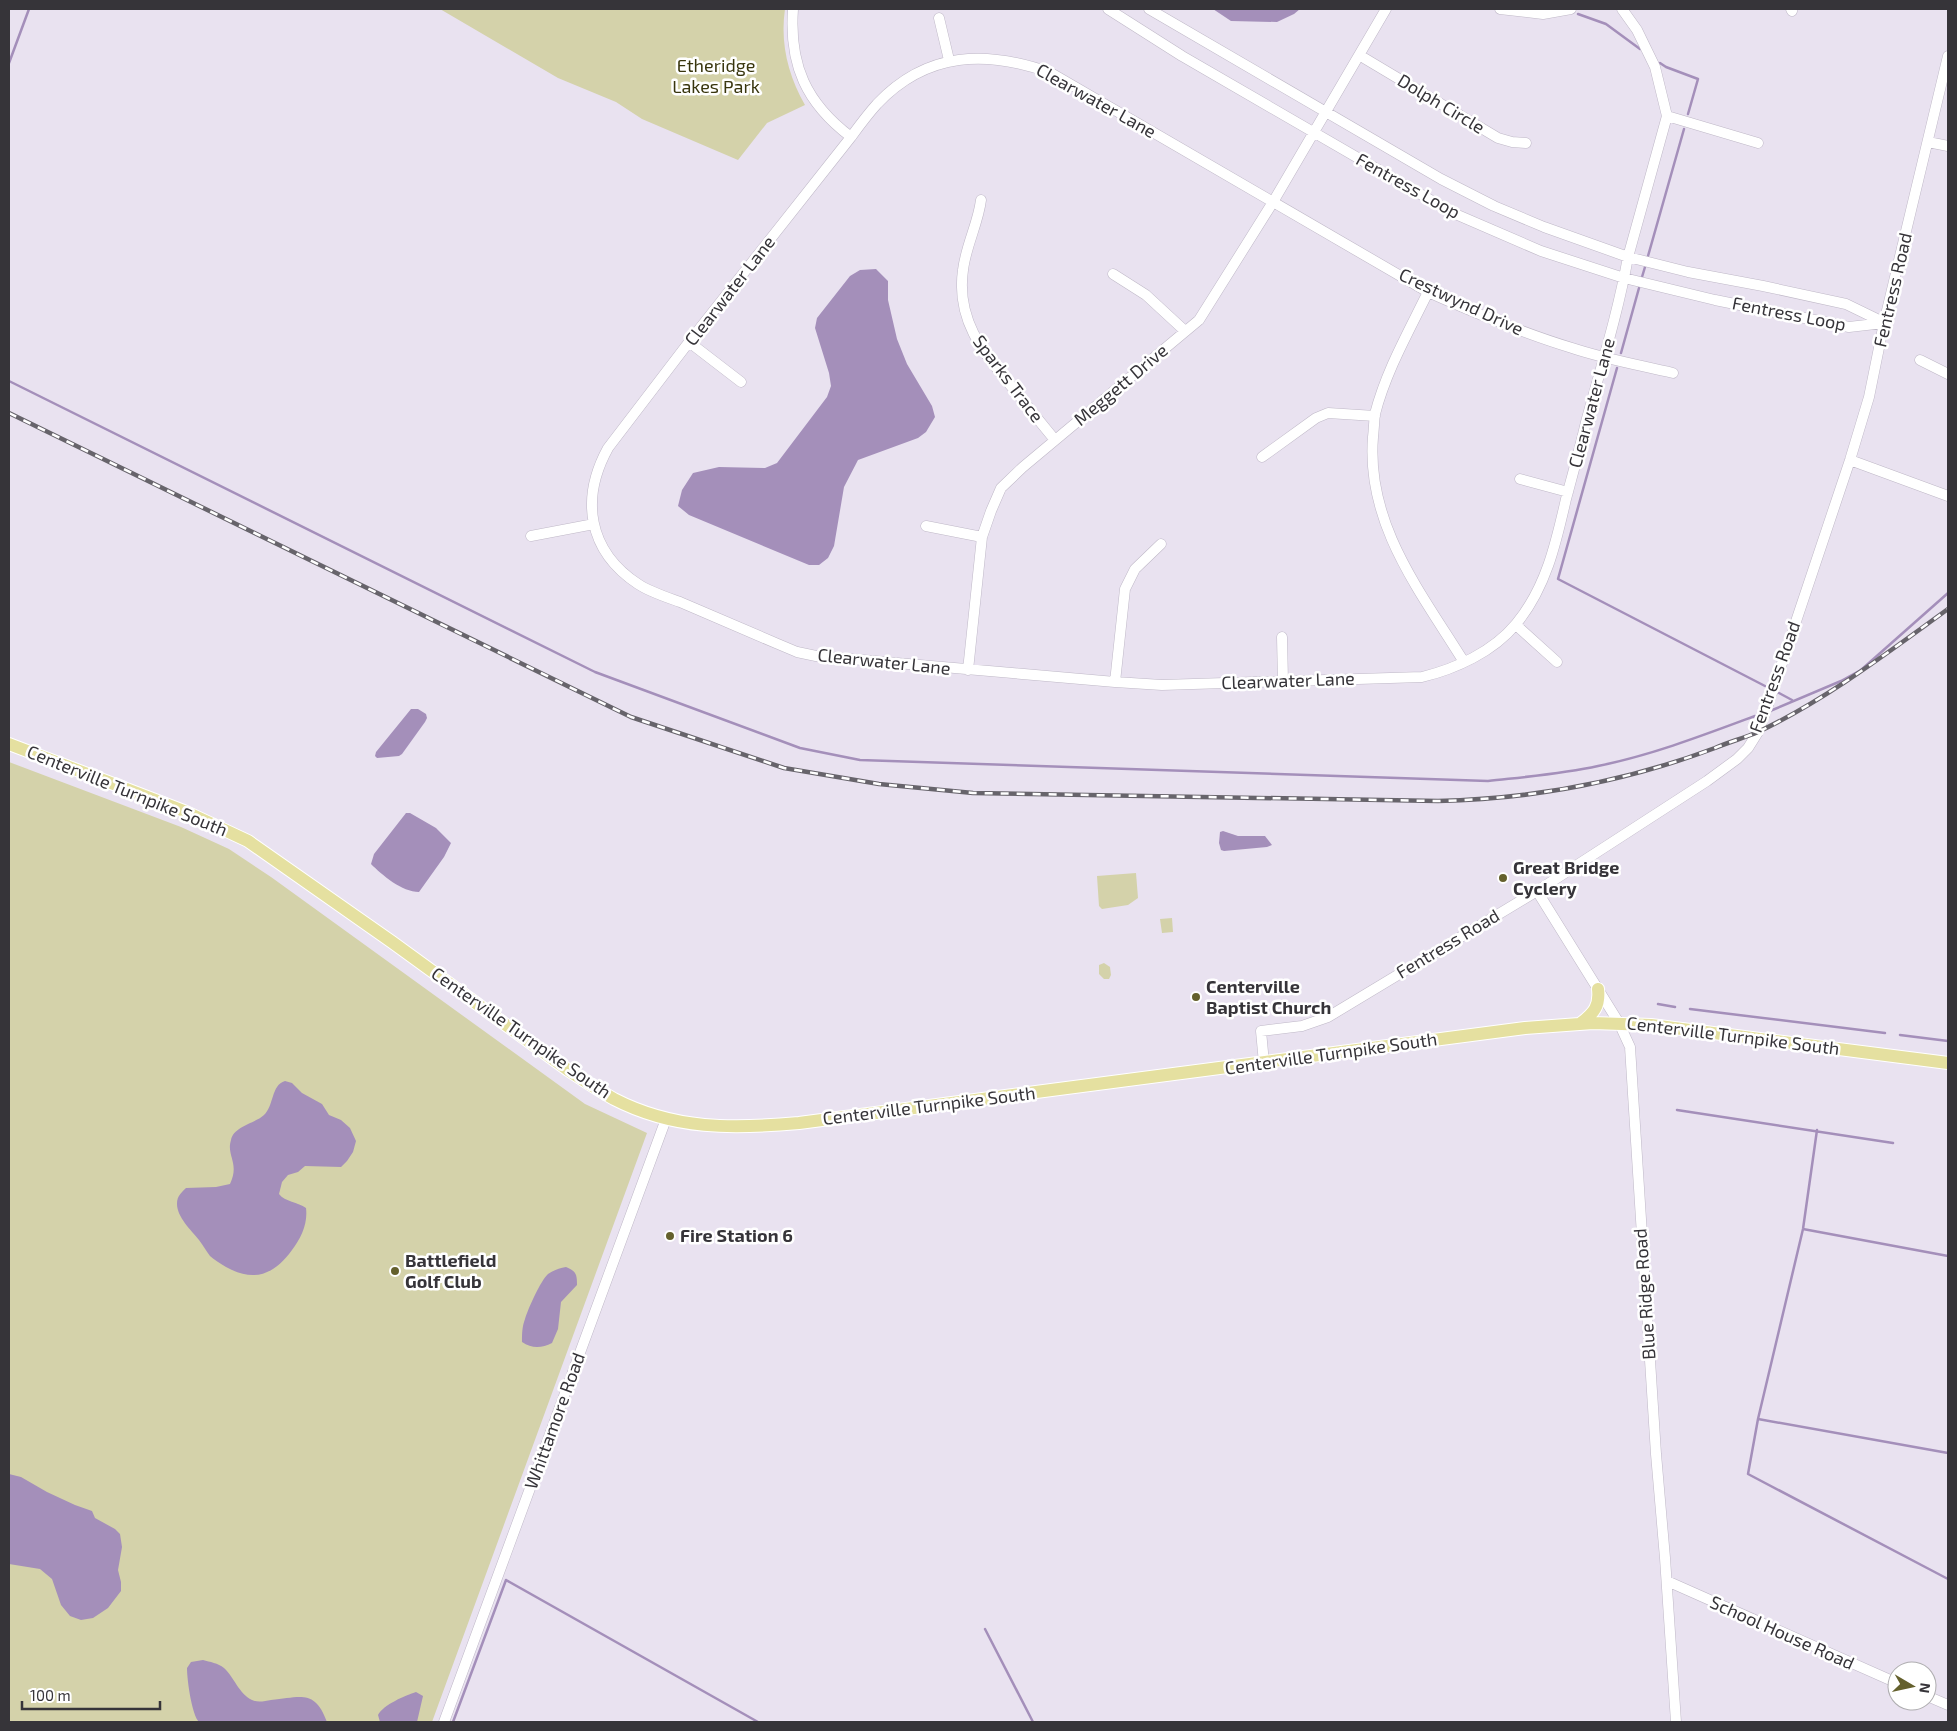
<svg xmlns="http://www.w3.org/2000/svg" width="1957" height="1731" viewBox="0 0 1957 1731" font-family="'Exo 2',sans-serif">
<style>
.green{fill:#d4d2aa}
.water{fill:#a48fba}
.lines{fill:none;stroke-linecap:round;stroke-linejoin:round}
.stream{stroke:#a48fba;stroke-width:2.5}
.minor-casing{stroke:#bfb8c7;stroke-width:11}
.major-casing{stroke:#fff;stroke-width:14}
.minor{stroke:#fff;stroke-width:10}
.major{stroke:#e5e0a0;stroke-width:12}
.rail-casing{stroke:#67646b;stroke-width:4.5}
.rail{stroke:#fff;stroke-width:2.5;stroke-dasharray:8;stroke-linecap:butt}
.poi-dot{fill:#64602c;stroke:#fff;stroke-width:2}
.labels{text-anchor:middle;stroke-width:5;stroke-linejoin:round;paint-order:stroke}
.park-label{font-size:18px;fill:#38350d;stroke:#fff}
.street-label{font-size:18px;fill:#363439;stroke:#fff}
.poi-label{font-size:18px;font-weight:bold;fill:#363439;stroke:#fff;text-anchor:start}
</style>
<rect width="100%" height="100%" fill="#e9e2f0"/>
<!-- green -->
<path class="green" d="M440,9H785C780,43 788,75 805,105L767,123L738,160L642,119L616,102L558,78Z
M9,762L181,827L229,849L271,877L585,1104L647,1133L432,1722H9Z
M1136,873L1138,898L1128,905L1102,909L1099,906L1097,876Z
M1172,918L1173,932L1162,933L1160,919Z
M1104,963L1110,967L1111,975L1109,979H1104L1099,974V965Z"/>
<!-- water -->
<path class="water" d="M1213,9H1300L1294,14L1277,22L1231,21Z
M876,269L888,281V300L897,339L907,364L932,406L935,417L926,432L918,438L858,460L844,487L834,546L828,558L819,565H809L689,515L678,506L682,490L693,473L719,467L765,468L777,463L827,397L831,386L829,373L815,328L817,318L850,276L860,270Z
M411,709H418L426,714L427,718L425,722L402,754L399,756L377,758L375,756L376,752Z
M406,813H410L436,828L451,843L444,857L419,892C402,892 382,875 371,864L374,854Z
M1223,831L1238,836H1265L1272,845L1267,847L1224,851L1221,850L1219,843L1220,832Z
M285,1081L292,1083L302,1093L322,1104L329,1115L341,1120L350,1128L356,1141L353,1152L347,1161L341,1167L305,1166L298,1172L288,1175L282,1182L279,1194C285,1202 298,1202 306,1208C308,1224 301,1238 292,1250C273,1276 253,1282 226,1267C220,1263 214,1260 210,1256C206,1251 203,1245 199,1240C191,1230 177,1217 177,1204C177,1196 181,1193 186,1188L216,1187L230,1184C240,1163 226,1156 231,1140C234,1126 254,1124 264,1115C274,1106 271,1085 285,1081Z
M566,1267C576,1271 577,1274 577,1285L561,1302L558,1329L552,1343C542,1348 532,1349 522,1342C522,1334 522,1327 525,1319C528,1309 541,1280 548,1274C554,1270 560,1268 566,1267Z
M9,1474L21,1477L47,1492L75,1505L92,1511L95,1518L115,1529L120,1534L122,1547L118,1570L121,1582V1591L108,1608L93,1618L81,1620L70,1616L61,1605L52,1579L40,1569L9,1564Z
M203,1660C210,1662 218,1663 224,1668C234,1677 239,1694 252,1700C258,1703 265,1701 271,1700C301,1697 315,1689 327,1722H199C192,1715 187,1680 187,1668L191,1662Z
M416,1692L423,1696L417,1722H380L378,1715C383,1705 406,1695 416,1692Z"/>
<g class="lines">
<!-- stream -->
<path class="stream" d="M1578,14L1606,24L1640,49
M9,63L29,9
M1660,63L1666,67L1698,79L1688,114
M1648,256L1684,129
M1642,277L1645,267
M1621,353L1639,288
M1617,368L1558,579L1765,686
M9,381L595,672L800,748L860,760L1488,781C1524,777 1562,774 1598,766C1652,755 1704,735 1755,716
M1779,693L1792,700
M1770,711L1841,681L1861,670L1948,593
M1658,1004L1675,1007
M1690,1009L1885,1033
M1900,1035L1948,1041
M1677,1110L1893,1143
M1817,1130L1803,1229L1758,1419L1748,1474L1948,1579
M1803,1229L1948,1256
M1758,1419L1948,1453
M985,1629L1033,1722
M453,1722L506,1580L758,1722"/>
<!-- minor casing -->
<g class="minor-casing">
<path id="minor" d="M793,9C789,65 806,103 851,137
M1108,9L1182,56L1453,213L1541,251L1624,278L1715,300L1849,327L1884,323
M1149,9L1441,179L1494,206L1544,227L1628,257L1688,272L1763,286L1846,304L1883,322
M1500,9L1543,14L1571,9
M1622,9L1637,30L1655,67L1667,116L1628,257C1618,313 1601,367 1586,422C1580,448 1573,473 1566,499C1556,543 1546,588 1516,624C1493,652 1455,669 1422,677L1162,685L1115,682L816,656L797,652L778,644C745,630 712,616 680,602C666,597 650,592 638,584C588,551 580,499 608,448L689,342L851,137C859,126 868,114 877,104C927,51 987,50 1051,73L1428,292C1475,313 1522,333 1572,348C1605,359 1639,365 1673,373
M1791,9L1792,11
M939,18L949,60
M1359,55L1498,138L1512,142L1526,143
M1667,116L1758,143
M1928,142L1948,146
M981,200C978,224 966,245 963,270C956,319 982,351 1011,386C1026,404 1040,422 1055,440
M1113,274L1146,295L1185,331
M1428,292C1409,331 1386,371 1375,414C1374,421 1374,429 1373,437C1366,524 1420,591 1464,662
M689,342L741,382
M1920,360L1948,374
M1262,457L1316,418L1328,413L1375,416
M1850,460L1948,496
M1520,479L1568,492
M926,526L982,537
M531,536L594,524
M1516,625L1557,662
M1282,637L1283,681
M968,670L982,537L991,511L1001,488L1023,467L1199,320L1273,202L1386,9
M1115,682L1125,589L1135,569L1161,544
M1537,891L1619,1023L1630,1047L1656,1454L1665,1558L1676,1722
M1264,1063L1261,1031L1302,1026L1328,1017L1537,891L1707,781L1737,759L1748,748L1758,732L1767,708L1850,460L1869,397L1884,323L1948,56
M1667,1581L1897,1683
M1927,1696L1948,1705
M444,1722L666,1119"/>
</g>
<!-- major casing -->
<g class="major-casing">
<path id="major" d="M9,744L184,811L248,841L392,942L568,1070C583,1080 598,1090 614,1099C674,1130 733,1129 799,1123L1525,1028L1593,1023L1651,1025L1948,1063
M1581,1023C1594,1013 1600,1006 1598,989"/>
</g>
<!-- minor -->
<use href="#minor" class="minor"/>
<!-- major -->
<use href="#major" class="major"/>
<!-- rail casing -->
<g class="rail-casing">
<path id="rail" d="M9,413L631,717L784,768L879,784L973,793L1438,801C1533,799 1627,781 1715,748C1729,742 1744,738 1758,732C1827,699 1887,653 1948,609"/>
</g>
<!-- rail -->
<use href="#rail" class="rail"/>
</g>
<!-- markers -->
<g class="poi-dot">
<circle cx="1503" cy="878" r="5"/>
<circle cx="1196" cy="997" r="5"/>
<circle cx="670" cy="1236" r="5"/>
<circle cx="395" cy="1271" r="5"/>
</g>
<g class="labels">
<!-- park labels -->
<g class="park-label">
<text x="716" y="72">Etheridge<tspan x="716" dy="21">Lakes Park</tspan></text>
</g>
<!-- street labels -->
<g class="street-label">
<text transform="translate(1096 101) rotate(29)" y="6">Clearwater Lane</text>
<text transform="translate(1441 104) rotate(31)" y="6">Dolph Circle</text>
<text transform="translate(1408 186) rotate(29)" y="6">Fentress Loop</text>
<text transform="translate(1893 290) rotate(-77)" y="6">Fentress Road</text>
<text transform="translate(730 291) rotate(-52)" y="6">Clearwater Lane</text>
<text transform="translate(1461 302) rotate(25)" y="6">Crestwynd Drive</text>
<text transform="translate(1789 314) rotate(11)" y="6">Fentress Loop</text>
<text transform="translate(1008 379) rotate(53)" y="6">Sparks Trace</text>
<text transform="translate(1121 385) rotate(-40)" y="6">Meggett Drive</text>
<text transform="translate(1592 403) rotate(-75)" y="6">Clearwater Lane</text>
<text transform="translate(884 662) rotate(6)" y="6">Clearwater Lane</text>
<text transform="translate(1775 677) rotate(-70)" y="6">Fentress Road</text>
<text transform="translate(1288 681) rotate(-2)" y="6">Clearwater Lane</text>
<text transform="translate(127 791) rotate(22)" y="6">Centerville Turnpike South</text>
<text transform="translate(1448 944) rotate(-31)" y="6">Fentress Road</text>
<text transform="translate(521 1033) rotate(35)" y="6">Centerville Turnpike South</text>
<text transform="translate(1733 1036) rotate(7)" y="6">Centerville Turnpike South</text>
<text transform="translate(1331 1054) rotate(-8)" y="6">Centerville Turnpike South</text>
<text transform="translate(929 1106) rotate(-7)" y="6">Centerville Turnpike South</text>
<text transform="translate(1645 1294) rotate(-94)" y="6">Blue Ridge Road</text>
<text transform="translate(555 1421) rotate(-70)" y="6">Whittamore Road</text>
<text transform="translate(1782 1633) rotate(24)" y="6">School House Road</text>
</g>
<!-- poi labels -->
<g class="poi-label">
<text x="1513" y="874">Great Bridge<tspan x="1513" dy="21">Cyclery</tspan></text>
<text x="1206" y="993">Centerville<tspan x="1206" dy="21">Baptist Church</tspan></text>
<text x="680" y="1242">Fire Station 6</text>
<text x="405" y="1267">Battlefield<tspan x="405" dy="21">Golf Club</tspan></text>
</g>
</g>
<!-- border -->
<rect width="1957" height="1731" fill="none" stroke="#363439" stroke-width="20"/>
<!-- north arrow -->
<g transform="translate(1912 1686) rotate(99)"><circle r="24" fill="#ffffff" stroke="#afaeb0"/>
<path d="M0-4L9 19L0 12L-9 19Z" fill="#64602c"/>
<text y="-8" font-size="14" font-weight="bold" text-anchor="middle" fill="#363439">N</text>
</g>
<!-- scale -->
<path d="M22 1701v8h138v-8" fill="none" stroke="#363439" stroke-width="2.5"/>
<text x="30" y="1701" font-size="15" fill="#363439" stroke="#ffffff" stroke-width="4" paint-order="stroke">100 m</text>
</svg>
